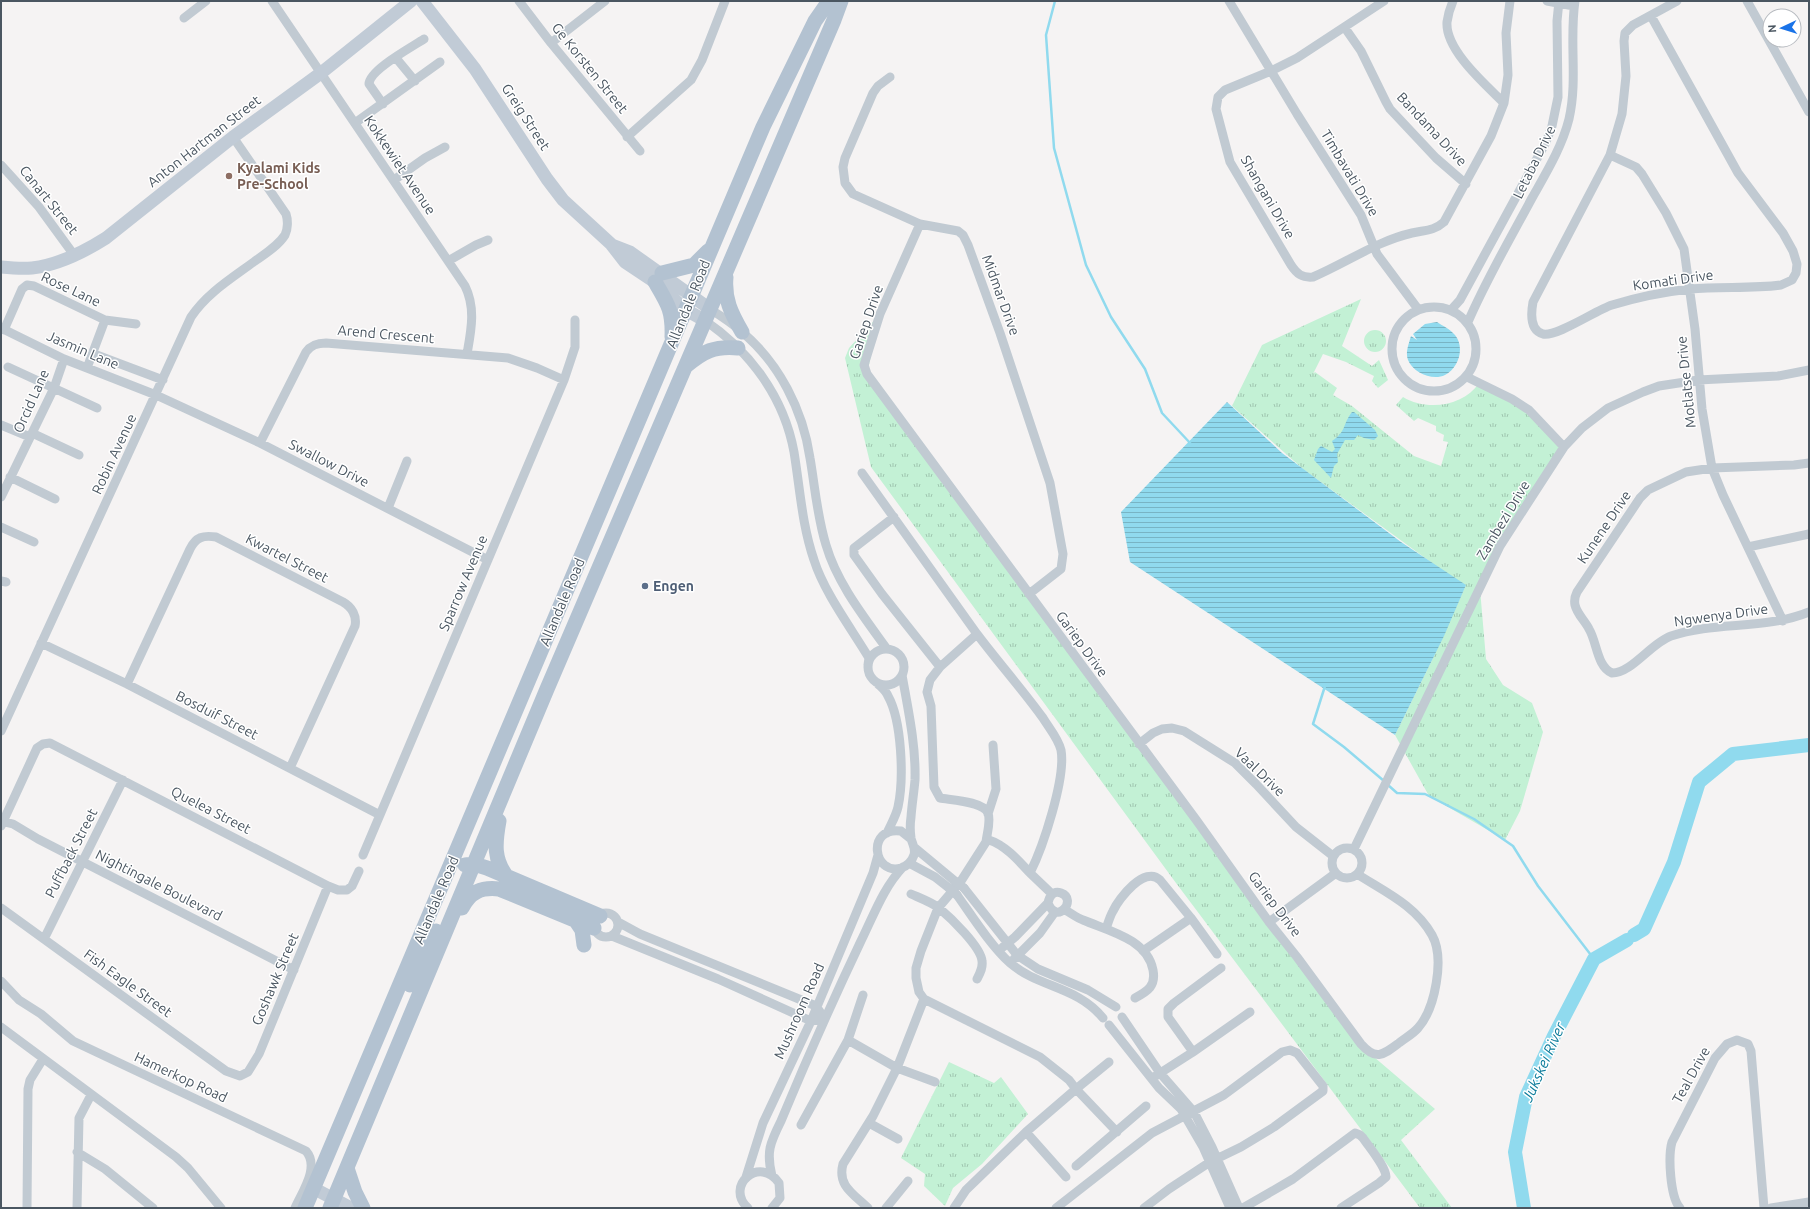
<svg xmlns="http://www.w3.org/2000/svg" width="1810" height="1209" viewBox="0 0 1810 1209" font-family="Ubuntu,sans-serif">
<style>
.grass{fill:url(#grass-tufts)}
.water{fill:url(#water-rules)}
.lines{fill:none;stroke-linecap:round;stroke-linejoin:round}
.stream{stroke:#90daee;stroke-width:2.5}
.river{stroke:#90daee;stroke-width:14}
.street{stroke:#c1cad2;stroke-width:9}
.secondary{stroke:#c1cbd6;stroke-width:13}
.primary{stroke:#b3c2d1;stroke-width:15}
.street-bridge{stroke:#c1cad2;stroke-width:9}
.education-dot{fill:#8d6e63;stroke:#fff;stroke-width:1.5}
.service-dot{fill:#5c6f8a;stroke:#fff;stroke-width:1.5}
.labels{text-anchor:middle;stroke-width:3;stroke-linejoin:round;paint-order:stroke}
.street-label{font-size:14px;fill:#4a5661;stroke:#fff}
.education-label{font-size:14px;font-weight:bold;fill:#785e54;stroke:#fff;text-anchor:start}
.service-label{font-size:14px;font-weight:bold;fill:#4e5e75;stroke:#fff;text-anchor:start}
.water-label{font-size:15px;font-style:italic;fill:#0c7c9b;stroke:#fff}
</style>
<defs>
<pattern id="grass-tufts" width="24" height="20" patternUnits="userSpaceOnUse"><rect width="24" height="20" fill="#c3f1d5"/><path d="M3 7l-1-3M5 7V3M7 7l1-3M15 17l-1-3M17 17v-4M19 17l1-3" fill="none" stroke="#a0c6b0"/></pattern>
<pattern id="water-rules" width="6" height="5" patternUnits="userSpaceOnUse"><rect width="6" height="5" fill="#90daee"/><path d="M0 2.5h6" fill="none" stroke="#78b4c4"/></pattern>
</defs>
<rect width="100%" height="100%" fill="#f5f3f3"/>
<!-- grass -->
<path class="grass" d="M1361,299L1342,346L1372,366L1379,360L1388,380L1378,388L1372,381L1374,376L1346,362L1323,354L1313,374L1315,372L1337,388L1333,395L1352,406L1414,456L1441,466L1448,442L1443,441L1444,435L1436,431V426L1418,418L1414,421L1396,405L1403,397C1426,411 1463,407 1479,383L1519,402L1564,447L1502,543L1480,589L1486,659L1503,685L1532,703L1543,732L1520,811L1505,840L1429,796L1395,735L1432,660L1465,587L1303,469L1232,406L1262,345Z
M880,314L867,374L1367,1051L1435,1109L1401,1140L1452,1208H1420L1176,883L871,467L845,358L849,348Z
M1364 341a11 11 0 1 1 22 0a11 11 0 1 1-22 0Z
M949,1062L994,1083L1001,1077L1028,1114L982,1164L953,1188L945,1206L924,1186L925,1174L901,1158Z"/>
<!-- water -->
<path class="water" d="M1437,322C1443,326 1450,329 1455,335C1465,347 1459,368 1445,375C1433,381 1413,373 1408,360C1405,353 1409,343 1411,336L1417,340L1413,334L1425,324Z
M1227,402L1282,453L1401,542L1466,585L1444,636L1395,735L1130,562L1121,512Z
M1352,412H1354L1375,430L1378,436L1374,440L1364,438L1358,435L1354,440H1345L1337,454L1338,462L1334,466L1331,478L1314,460L1318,449L1321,446L1332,452L1335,449L1332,441C1347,431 1342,425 1352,412Z"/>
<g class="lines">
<!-- stream -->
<path class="stream" d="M1055,1L1046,35L1054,148L1086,265L1111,317L1145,369L1162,413L1191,444
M1325,686L1313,724L1344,747L1384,781
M1388,785L1397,793L1425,794L1474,819L1513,846L1538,886L1594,959"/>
<!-- river -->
<path class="river" d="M1634,935L1644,929L1674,862L1699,782L1733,754L1809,745
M1524,1208L1515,1152L1526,1097L1554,1036L1594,959L1627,940"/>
<!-- street -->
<path class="street" d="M272,1L465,286C476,308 471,331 467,354
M519,1L551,43L640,151
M1229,1L1297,114L1361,215L1377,254L1418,309
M1384,1L1297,58L1271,71L1225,90L1218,97L1216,109L1230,162L1291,265C1297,274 1302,278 1313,277C1346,263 1377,241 1412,233C1425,230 1434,231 1444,222L1491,136L1504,103L1508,75L1506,33L1510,1
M1453,1C1450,8 1448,15 1447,22C1445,50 1486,85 1504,103
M1547,1L1574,6
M1747,1L1809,112
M1651,16L1738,173L1783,233L1793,251L1797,264L1796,273L1792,280L1781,285C1751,289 1720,286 1690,289C1663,292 1638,297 1612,305C1596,310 1557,337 1543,334C1529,330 1531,313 1533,302L1610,155L1622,114L1626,76L1624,41L1625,33L1633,25L1677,1
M184,18L206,1
M1345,28L1361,51L1386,102L1390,109L1436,158L1466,184
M551,43L605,1
M396,58L415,81
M890,77L878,86L873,93L845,158L843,167L845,183L853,194L920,224L958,231L963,235L968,245L1000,333L1050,483L1063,554L1061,569L1029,594
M383,104L369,84C369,70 412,47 424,39
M355,123L440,62
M627,137L691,80L702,60L725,1
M1610,155L1636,167L1642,174L1666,213L1684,249L1695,329L1702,409L1712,468L1723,495L1783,621
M1,165L39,207L74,255
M394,180L425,158L445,147
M920,224L880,314L864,365L867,374L1197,821L1269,922L1297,957L1361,1044C1376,1061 1383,1055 1399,1043C1405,1038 1413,1034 1418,1028C1435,1009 1445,958 1432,935C1415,905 1385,892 1357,874
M448,261L476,245L488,240
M1392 349a42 42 0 1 1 84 0a42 42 0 1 1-84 0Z
M710,309C721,316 732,323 742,332C779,363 803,410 810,458C815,487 817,516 826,545C837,583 864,617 887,649
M1451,310L1460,300L1546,142L1552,126L1558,97L1557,21L1559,1
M704,320C750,351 784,397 794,452C800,489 802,525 814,560C824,592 851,628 869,658L868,665
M1468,322C1486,280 1510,239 1532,198C1546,173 1562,147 1569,119C1578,80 1569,40 1575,1
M1,328L64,359L156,395L260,443L488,560
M4,330L22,289L27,285L34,286L105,320L136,324
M94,354L163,380
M8,367L97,408
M87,368L105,320
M1467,377L1512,399L1529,410L1564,447
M1,425L30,437
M32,433L79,455
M260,443L306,352C311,345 317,343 326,343L508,358L537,368L564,380
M1809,463L1794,465L1712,468L1686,472L1648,490L1640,498L1577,592C1575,596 1574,600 1575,605C1577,614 1585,621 1589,629C1597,642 1597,667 1612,673C1632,673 1651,643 1671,636C1715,621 1765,630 1809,612
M862,473L977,634L940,667
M10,477L55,499
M1,497L54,388L64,359
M388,508L407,461
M894,517L854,548V555L882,594L940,667L930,680L927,692L931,706L934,787L940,798C951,800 983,801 988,813C991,821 987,833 986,842
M1,527L34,542
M1748,547L1809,534
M1,581L6,582
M977,634C998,662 1022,689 1043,718C1049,728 1058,738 1061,750C1066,778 1043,847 1030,873L1052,894
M41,643L127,684L380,815
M868 667a18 18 0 1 1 36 0a18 18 0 1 1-36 0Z
M902,675C908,709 916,745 915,780C914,792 912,804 911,817C910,824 910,831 911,838C912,844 916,848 914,855C912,861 907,866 901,868C873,876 866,826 901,831L911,839
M127,684L190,549C196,537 203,535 216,537L343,602C352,607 357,616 355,626L290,768
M878,684C882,688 886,691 888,696C902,721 904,779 898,807C896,816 891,824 887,833
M1,731L191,317C207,293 232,278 255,261C265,254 278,246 285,235C288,229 288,220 286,214L233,137
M1139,744L1153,733L1162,729L1172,728L1184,731L1235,763L1256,784L1296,827L1333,856
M988,814L996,789L993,745
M1,821L13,824L38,839L294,970
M1,826L37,748L43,744L50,743L328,886L338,890H347L352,886L359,871
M1332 863a15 15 0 1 1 30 0a15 15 0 1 1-30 0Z
M915,848L956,882
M1354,849L1500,546L1564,447L1582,428L1608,408L1643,392L1659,386L1698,380L1778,376L1809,370
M363,855L564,380L575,347V320
M909,863L935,877L949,888
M964,888L1017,955L1038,969L1088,990L1116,1007
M911,894C920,898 931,902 939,908C951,918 981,947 982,961C983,968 980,973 977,979
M957,895C972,916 991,946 1010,963C1039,988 1077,986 1103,1018
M1,908L226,1071L240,1076L248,1072L259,1054L328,886
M1065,910C1071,913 1077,918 1083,920C1109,931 1147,939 1153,970C1156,986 1148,991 1135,998
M594 925a12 12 0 1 1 24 0a12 12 0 1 1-24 0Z
M1269,922L1336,873
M1106,929C1108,923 1110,916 1113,911C1119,898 1145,865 1160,880L1191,918
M612,936L718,979L811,1021L825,1019L816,1006L640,934L618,922
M44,939L123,780
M1003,947L1015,937L1048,903C1049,897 1053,890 1061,893C1078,899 1057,926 1048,903
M1143,951L1191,918L1217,954
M1014,959L1040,933L1055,912
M1,981L19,1000L41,1014L73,1041L306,1151C320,1167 302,1192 295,1208
M924,999L919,992L916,978V968L921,951L938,908L961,881L986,842L989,840C1005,845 1019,861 1030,873
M1122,1017L1160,1073L1194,1112L1212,1147L1239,1208
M1109,1025L1159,1088L1181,1109L1203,1147L1230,1208
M1,1027L176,1157L188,1168L221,1208
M848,1040L897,1068L935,1082
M1193,1052L1168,1017V1009L1174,1003L1221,968
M1109,1062L1076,1089L1117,1132
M1154,1077L1193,1052L1250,1012
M869,1123L898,1139
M801,1125L848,1040L863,995
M1026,1132L1066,1177
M77,1152L105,1169L153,1208
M1076,1166L1146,1106
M772,1176C766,1152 770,1143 781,1121C806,1061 832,1002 860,943C873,917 883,888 903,867
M746,1177L763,1123L811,1021L873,873L878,855
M27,1208L28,1089L30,1080L43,1059
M77,1208L79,1118L91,1095
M748,1208C724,1186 760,1155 779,1183L780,1198L772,1208
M868,1208C854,1194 837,1186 843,1164L873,1116L897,1068L924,999L1040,1057L1069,1080L1076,1089L1026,1132L966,1190L954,1208
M886,1208L908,1181
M1056,1208L1152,1133L1224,1095L1282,1052L1290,1050L1297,1053L1323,1086V1091L1274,1127L1241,1147L1210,1162L1169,1189L1144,1208
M1243,1208L1293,1179L1355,1133L1360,1135L1363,1138C1369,1147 1386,1167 1386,1177L1379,1183L1341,1208
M1680,1208C1670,1197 1668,1156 1672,1142L1715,1058L1727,1044L1737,1040L1748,1044L1751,1051L1764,1208
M1771,1208L1809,1202"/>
<!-- secondary -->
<path class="secondary" d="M422,1L475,69L547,179L563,200L611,244L625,262L655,282L686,310L704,320
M612,245L630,252L710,309
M1,267C11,268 22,269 32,268C57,265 84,252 106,238L233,137L321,73L411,1
M313,1188L351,1208"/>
<!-- primary -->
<path class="primary" d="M662,273L694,265L708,251
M726,277C724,299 731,313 742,332
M655,282C668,304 673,311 672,337
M686,366C704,351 714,346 738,348
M499,821C495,843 493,860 508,878
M465,865L474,864L487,868L600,916
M462,908C470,892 481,887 499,889L594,928
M576,921L582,930L584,945
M410,985L436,931
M347,1168L355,1192L363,1208
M305,1208L763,127L815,21L829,1
M330,1208L547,689L834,20L841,1"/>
<!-- street-bridge -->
<path class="street-bridge" d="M956,882L964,888
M949,888L957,895"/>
</g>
<!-- markers -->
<circle class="education-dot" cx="229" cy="176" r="4"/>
<circle class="service-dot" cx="645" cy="586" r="4"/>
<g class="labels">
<!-- street labels -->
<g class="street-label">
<text transform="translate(590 68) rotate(51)" y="5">Ge Korsten Street</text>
<text transform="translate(526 117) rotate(57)" y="5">Greig Street</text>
<text transform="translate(1432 129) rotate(47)" y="5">Bandama Drive</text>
<text transform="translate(204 141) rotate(-38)" y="5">Anton Hartman Street</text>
<text transform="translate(1534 162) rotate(-64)" y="5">Letaba Drive</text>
<text transform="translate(400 165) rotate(56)" y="5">Kokkewiet Avenue</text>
<text transform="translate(1350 173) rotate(59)" y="5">Timbavati Drive</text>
<text transform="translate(1268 197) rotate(60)" y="5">Shangani Drive</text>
<text transform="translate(49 200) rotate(51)" y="5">Canart Street</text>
<text transform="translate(1673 280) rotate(-8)" y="5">Komati Drive</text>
<text transform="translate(71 289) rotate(25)" y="5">Rose Lane</text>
<text transform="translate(1001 295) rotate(70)" y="5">Midmar Drive</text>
<text transform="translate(688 304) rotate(-68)" y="5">Allandale Road</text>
<text transform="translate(866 322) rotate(-71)" y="5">Gariep Drive</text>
<text transform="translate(386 334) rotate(5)" y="5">Arend Crescent</text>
<text transform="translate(83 350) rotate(23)" y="5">Jasmin Lane</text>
<text transform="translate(1686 382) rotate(-96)" y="5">Motlatse Drive</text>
<text transform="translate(31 401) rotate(-66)" y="5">Orcid Lane</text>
<text transform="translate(114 454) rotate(-65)" y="5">Robin Avenue</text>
<text transform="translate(329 463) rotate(27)" y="5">Swallow Drive</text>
<text transform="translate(1503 520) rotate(-59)" y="5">Zambezi Drive</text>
<text transform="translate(1604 527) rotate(-56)" y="5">Kunene Drive</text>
<text transform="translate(287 558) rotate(27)" y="5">Kwartel Street</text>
<text transform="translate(463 583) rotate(-67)" y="5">Sparrow Avenue</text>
<text transform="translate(562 602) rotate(-67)" y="5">Allandale Road</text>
<text transform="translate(1721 615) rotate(-8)" y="5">Ngwenya Drive</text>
<text transform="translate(1082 644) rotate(54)" y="5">Gariep Drive</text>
<text transform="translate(217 715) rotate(27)" y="5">Bosduif Street</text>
<text transform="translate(1260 772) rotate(44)" y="5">Vaal Drive</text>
<text transform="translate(211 810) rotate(27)" y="5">Quelea Street</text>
<text transform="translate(71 853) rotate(-63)" y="5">Puffback Street</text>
<text transform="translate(159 885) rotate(27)" y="5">Nightingale Boulevard</text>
<text transform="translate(436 900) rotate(-67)" y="5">Allandale Road</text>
<text transform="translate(1275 904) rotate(53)" y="5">Gariep Drive</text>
<text transform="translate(275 979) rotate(-67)" y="5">Goshawk Street</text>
<text transform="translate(128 983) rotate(36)" y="5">Fish Eagle Street</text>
<text transform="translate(799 1011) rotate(-66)" y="5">Mushroom Road</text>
<text transform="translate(1691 1075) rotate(-61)" y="5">Teal Drive</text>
<text transform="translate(181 1077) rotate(25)" y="5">Hamerkop Road</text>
</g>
<!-- education labels -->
<g class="education-label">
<text x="237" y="173">Kyalami Kids<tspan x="237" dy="16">Pre-School</tspan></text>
</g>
<!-- service labels -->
<g class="service-label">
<text x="653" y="591">Engen</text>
</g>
<!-- water labels -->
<g class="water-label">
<text transform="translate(1544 1062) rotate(-66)" y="5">Jukskei River</text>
</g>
</g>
<!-- border -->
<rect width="1810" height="1209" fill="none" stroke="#4a5661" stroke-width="4"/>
<!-- north arrow -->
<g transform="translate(1782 28) rotate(266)"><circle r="19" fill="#ffffff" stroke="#b7bbc0"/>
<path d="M0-3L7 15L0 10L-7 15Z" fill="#1a73e8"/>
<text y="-6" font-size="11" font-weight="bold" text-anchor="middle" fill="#4a5661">N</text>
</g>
</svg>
